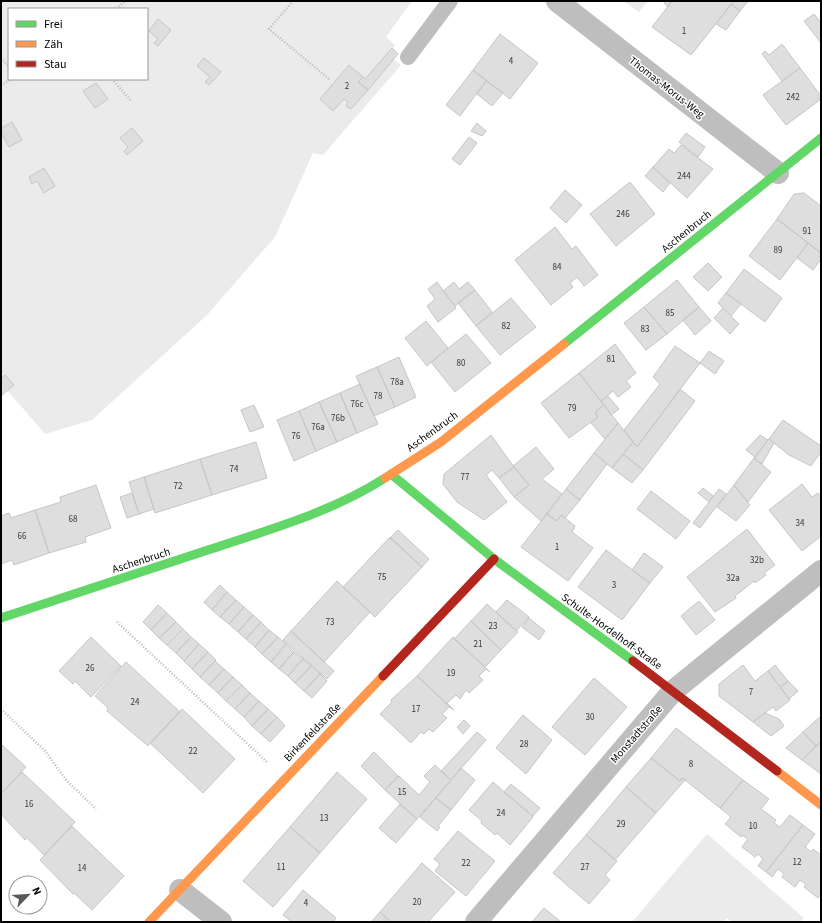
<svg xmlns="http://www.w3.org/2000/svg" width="822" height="923" viewBox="0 0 822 923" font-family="'Source Sans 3',sans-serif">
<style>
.green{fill:#ebebeb;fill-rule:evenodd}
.building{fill:#dedede;stroke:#c6c6c6}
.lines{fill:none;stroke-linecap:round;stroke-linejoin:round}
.path{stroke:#b9b9b9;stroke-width:2.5;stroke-dasharray:1 2;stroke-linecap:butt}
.lane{stroke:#bebebe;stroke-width:16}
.street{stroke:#bebebe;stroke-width:22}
.fast{stroke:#63d668;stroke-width:9}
.slow{stroke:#ff974d;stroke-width:9}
.jam{stroke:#b3261e;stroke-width:9}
.labels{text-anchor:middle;stroke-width:3;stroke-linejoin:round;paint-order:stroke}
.number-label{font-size:9px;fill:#383838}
.street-label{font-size:11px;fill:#000;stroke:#fff}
</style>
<rect width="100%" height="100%" fill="#fff"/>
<!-- green -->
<path class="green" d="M1,1H412L386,37L395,45L388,55L401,65L323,155L313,153L275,237L207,315L92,420L45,434L1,383ZM9,9H147V79H9Z
M623,1H648L639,12Z
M707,834L804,918L800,922H732L727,918L723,922H632Z"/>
<!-- building -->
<path class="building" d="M665,1H672L668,7L664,3Z
M672,1H734L691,55L652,27Z
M734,1H748L740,11L731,4Z
M731,4L740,11L726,30L716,24Z
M814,14L821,23V43L804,21Z
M158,19L171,30L158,46L154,43L158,39L149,31Z
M500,34L538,63L510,99L473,70Z
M782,44L800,68L782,81L762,54L765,51L769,55Z
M392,48L398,54L368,90L358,82L363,77L365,79Z
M204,58L221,72L209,85L205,82L210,77L197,66Z
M349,65L363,77L358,82L368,90L351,109L346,106L348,102L344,99L333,111L320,99Z
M800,68L821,96V99L786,125L763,95Z
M473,70L486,81L460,116L446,105Z
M486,81L503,93L492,106L477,94Z
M96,83L108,99L95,108L83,91Z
M12,122L22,140L9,147L1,133V128Z
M477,123L486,131L482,136L471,131Z
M132,128L143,141L127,155L124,151L128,147L120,138Z
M686,133L705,147L698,157L679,142Z
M469,137L477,143L460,165L452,159Z
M681,145L713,169L687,198L653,167L669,149L674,153Z
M653,167L670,183L663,192L645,176Z
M44,168L55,186L44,193L37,181L32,184L29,177Z
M630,182L655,214L616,246L590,214Z
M565,190L582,205L566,223L550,208Z
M804,193L821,206V253L777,219L794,194Z
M777,219L808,243L780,280L749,256Z
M555,227L572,249L576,246L598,275L584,286L577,277L570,283L573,287L551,305L515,260Z
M808,243L821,253L819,257L821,259L813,270L797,258Z
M708,263L722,277L708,291L693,277Z
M744,269L782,298L765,322L726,293Z
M677,280L699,307L667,334L644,307Z
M437,282L456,308L438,322L427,306L435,299L428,289Z
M454,282L459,289L468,282L475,290L455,306L443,291Z
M475,290L492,312L476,326L458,303Z
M726,293L741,304L731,316L718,303Z
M511,298L536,327L500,355L476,326Z
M644,307L667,334L646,350L624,323Z
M699,307L711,321L695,335L683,320Z
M723,308L739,324L730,334L714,318Z
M426,321L448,348L427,366L405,338Z
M466,334L491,363L455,392L431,362Z
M615,344L636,373L626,381L631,387L618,397L613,391L601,401L579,373Z
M675,346L700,363L637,447L624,430L660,384L653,377Z
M709,351L724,361L715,374L700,363Z
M399,357L416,397L395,407L377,367Z
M377,367L395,407L374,416L356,376Z
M579,373L604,405L595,412L598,417L569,438L541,403Z
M5,375L14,385L1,396V379Z
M360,384L378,424L357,433L340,393Z
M680,389L695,401L643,470L623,454L633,442L637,447Z
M340,393L357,433L337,442L319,402Z
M608,396L619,409L611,415L601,401Z
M319,402L337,442L316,451L299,411Z
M254,405L264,427L250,432L241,410Z
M604,405L618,423L605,439L591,423L598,417L595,412Z
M299,411L316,451L294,461L277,420Z
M783,420L821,446V452L811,466L789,455L769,439Z
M618,423L633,442L612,468L594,453Z
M491,435L514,467L499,478L492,470L486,475L507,502L484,520L457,502L443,484L444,474Z
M760,435L768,440L755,457L746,450Z
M769,439L774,443L762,464L754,458Z
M256,442L267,478L212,495L200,459Z
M536,447L554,469L542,479L562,494L541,521L514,497L529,485L513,466Z
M594,453L607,464L580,500L566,489Z
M623,454L643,470L632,483L612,468Z
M754,458L771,472L748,502L734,485Z
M200,459L212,495L155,513L144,477Z
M514,467L529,485L514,497L499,478Z
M144,477L154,509L139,514L129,482Z
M802,484L812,497L818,493L821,497V536L802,551L769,510Z
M96,485L111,528L85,537L86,542L49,553L35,510L61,502L60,497Z
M734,485L750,505L736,521L717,507Z
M703,488L713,496L709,502L698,493Z
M566,489L580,500L565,518L561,515L557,521L547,514Z
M719,489L726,494L700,528L693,523Z
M651,491L690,521L676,539L637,509Z
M132,493L139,514L127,518L120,497Z
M35,510L49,553L14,565L12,560L1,564V516L9,513L11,518Z
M547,514L557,521L561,515L565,518L575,526L572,532L593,548L568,581L521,547Z
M747,529L775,565L764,573L766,575L755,583L754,581L735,596L736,598L715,612L687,577Z
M398,530L429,559L422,567L390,538Z
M390,537L422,567L375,617L343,587Z
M606,550L650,583L622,620L578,587Z
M644,553L663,567L650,583L632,570Z
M337,581L370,612L324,662L291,631Z
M220,585L227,592L212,610L204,602Z
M227,592L236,600L220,617L212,610Z
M236,600L244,607L229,624L220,617Z
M507,600L529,617L516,631L496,612Z
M699,601L715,620L696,635L681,616Z
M487,604L518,632L501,650L471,621Z
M158,605L167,613L151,630L143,622Z
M244,607L253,615L238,632L229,624Z
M167,613L176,622L159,638L151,630Z
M253,615L261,622L246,639L238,632Z
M529,618L545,631L539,640L522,627Z
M471,621L501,650L485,667L454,639Z
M176,622L183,629L167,645L159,638Z
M261,622L269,630L255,647L246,639Z
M183,629L191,637L176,653L167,645Z
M269,630L278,637L262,654L255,647Z
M291,631L334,671L327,679L283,640Z
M91,637L121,666L91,697L75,681L73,684L59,671Z
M191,637L199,644L184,661L176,653Z
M278,637L286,644L271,662L262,654Z
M453,637L490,672L486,669L479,676L483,680L469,693L466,690L460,699L456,695L447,703L451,708L417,676Z
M199,644L208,652L192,669L184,661Z
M286,644L294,652L279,669L271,662Z
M208,652L216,660L200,677L192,669Z
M294,652L303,659L288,676L279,669Z
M303,659L311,666L295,683L288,676Z
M215,661L224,669L209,685L200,677Z
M126,662L180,712L148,746L107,711L108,708L95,696Z
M743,665L755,681L768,671L790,700L776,711L773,707L753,722L719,696V684Z
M775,665L788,681L780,687L768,671Z
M311,666L320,674L304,691L295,683Z
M224,669L233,677L218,693L209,685Z
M320,674L327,681L312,698L304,691Z
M417,676L454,710L449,707L442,714L447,718L433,732L429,729L424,734L421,732L411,743L380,714L392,702L391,700Z
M233,677L242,685L226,701L218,693Z
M594,678L627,707L585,755L552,727Z
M788,681L798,691L789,699L780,687Z
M242,685L250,693L235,709L226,701Z
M250,693L259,701L244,717L235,709Z
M259,701L268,709L252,726L244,717Z
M182,709L235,759L203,793L150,743Z
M268,709L277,717L261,734L252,726Z
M765,713L779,719L784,726L771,736L753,722Z
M523,715L552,740L526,774L496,748Z
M821,716V742L816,746L803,732Z
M277,717L285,726L270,742L261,734Z
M464,720L470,726L463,734L457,727Z
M676,728L743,780L720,808L685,780L682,778L680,781L651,758Z
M477,732L486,740L451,780L441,771Z
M803,732L816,746L802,760L786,748Z
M821,742V774L802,760Z
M1,744L26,767L1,794Z
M374,752L398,776L385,790L361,766Z
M651,758L680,781L682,778L685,780L656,813L626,787Z
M435,765L451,780L417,819L385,790L399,776L419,795L430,782L424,776Z
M461,768L475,780L451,810L436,798Z
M22,772L75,822L44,855L27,838L25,840L1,814V794Z
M337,772L367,799L320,853L290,827Z
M743,780L769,799L761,809L776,820L774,823L780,827L790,815L803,825L766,872L758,866L763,859L758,854L755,857L742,847L748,839L742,835L741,837L725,824L731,817L720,808Z
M493,782L533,817L510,845L497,833L495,835L481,823L482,821L469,810Z
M511,784L540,808L533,816L504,792Z
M626,787L656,813L615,860L586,835Z
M436,798L451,810L438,826L440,827L437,831L420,817Z
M400,804L417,819L396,843L379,828Z
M803,825L815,834L805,847L811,852L813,849L821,855V895L818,898L804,887L806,884L800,880L795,887L782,877L784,874L778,869L772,877L766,872Z
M72,826L124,876L92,910L74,893L73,894L40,860Z
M290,827L320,853L273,907L243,881Z
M458,831L495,861L466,896L435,871L440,864L434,859Z
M586,835L617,861L605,875L610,880L589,904L553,873Z
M422,863L455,892L428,922H391L380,912Z
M303,890L336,918L333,922H292L283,915Z
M544,908L561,922H532Z
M380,912L391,922H371Z"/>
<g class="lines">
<!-- path -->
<path class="path" d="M293,1L269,29L329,79
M117,9L125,1
M1,58L9,67
M112,79L131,101
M1,85L12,79
M117,622L268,763
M1,709L45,751L67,781L96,809"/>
<!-- lane -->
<path class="lane" d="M408,57L450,1"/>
<!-- street -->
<path class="street" d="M557,1L778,173
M180,890L221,922
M476,922L673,691L821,571"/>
<!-- fast -->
<path class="fast" d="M564,344L821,138
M391,474L494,559L633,661
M1,618C71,595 141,572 211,549C271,529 332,512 385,478"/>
<!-- slow -->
<path class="slow" d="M385,478L441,442L564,344
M777,771L821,805
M149,922L383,676"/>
<!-- jam -->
<path class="jam" d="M633,661L777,771
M383,676L494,559"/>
</g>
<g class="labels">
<!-- number labels -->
<g class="number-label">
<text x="684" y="34">1</text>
<text x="511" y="64">4</text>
<text x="347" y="89">2</text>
<text x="793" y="100">242</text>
<text x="684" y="179">244</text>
<text x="623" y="217">246</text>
<text x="807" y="234">91</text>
<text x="778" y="253">89</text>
<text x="557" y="270">84</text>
<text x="670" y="316">85</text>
<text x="506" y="329">82</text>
<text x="645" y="332">83</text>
<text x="611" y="362">81</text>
<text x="461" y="366">80</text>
<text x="397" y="385">78a</text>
<text x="378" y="399">78</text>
<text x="357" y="407">76c</text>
<text x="572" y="411">79</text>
<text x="338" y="421">76b</text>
<text x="318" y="430">76a</text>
<text x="296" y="439">76</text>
<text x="234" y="472">74</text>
<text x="465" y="480">77</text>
<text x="178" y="489">72</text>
<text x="73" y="522">68</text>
<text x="800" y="526">34</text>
<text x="22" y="539">66</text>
<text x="557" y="550">1</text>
<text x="757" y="563">32b</text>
<text x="382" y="580">75</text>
<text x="733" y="581">32a</text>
<text x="614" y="588">3</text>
<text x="330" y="625">73</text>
<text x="493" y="629">23</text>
<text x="478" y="647">21</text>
<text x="90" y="671">26</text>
<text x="451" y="676">19</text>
<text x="751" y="695">7</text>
<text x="135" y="705">24</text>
<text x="416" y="712">17</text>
<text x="590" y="720">30</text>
<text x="524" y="747">28</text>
<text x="193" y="754">22</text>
<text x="691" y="767">8</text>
<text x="402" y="795">15</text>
<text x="29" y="807">16</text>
<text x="501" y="816">24</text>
<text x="324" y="821">13</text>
<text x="621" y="827">29</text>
<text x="753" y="829">10</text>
<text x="797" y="865">12</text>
<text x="466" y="866">22</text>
<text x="281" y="870">11</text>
<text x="585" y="870">27</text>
<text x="82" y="871">14</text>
<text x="417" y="905">20</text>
<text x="306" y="906">4</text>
</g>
<!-- street labels -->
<g class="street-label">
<text transform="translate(667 87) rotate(38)" y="4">Thomas-Morus-Weg</text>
<text transform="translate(686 231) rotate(-39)" y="4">Aschenbruch</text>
<text transform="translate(432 431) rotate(-36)" y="4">Aschenbruch</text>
<text transform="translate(141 560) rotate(-18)" y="4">Aschenbruch</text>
<text transform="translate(612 631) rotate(36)" y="4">Schulte-Hordelhoff-Straße</text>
<text transform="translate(312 732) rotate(-46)" y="4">Birkenfeldstraße</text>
<text transform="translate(636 734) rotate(-49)" y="4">Monstadtstraße</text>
</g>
</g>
<!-- border -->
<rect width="822" height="923" fill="none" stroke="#000000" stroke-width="4"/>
<!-- legend -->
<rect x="8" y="8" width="140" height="72" fill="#ffffff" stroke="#999999"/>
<rect x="16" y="21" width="20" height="6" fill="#63d668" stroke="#999999"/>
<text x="44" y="28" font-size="12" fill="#000000">Frei</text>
<rect x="16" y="41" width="20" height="6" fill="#ff974d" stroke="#999999"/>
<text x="44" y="48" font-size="12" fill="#000000">Zäh</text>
<rect x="16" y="61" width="20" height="6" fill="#b3261e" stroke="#999999"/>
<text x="44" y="68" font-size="12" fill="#000000">Stau</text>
<!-- north arrow -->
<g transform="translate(28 895) rotate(65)"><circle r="19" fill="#ffffff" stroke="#999999"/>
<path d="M0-3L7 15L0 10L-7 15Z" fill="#595959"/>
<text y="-6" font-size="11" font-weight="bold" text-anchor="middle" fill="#000000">N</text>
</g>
</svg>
